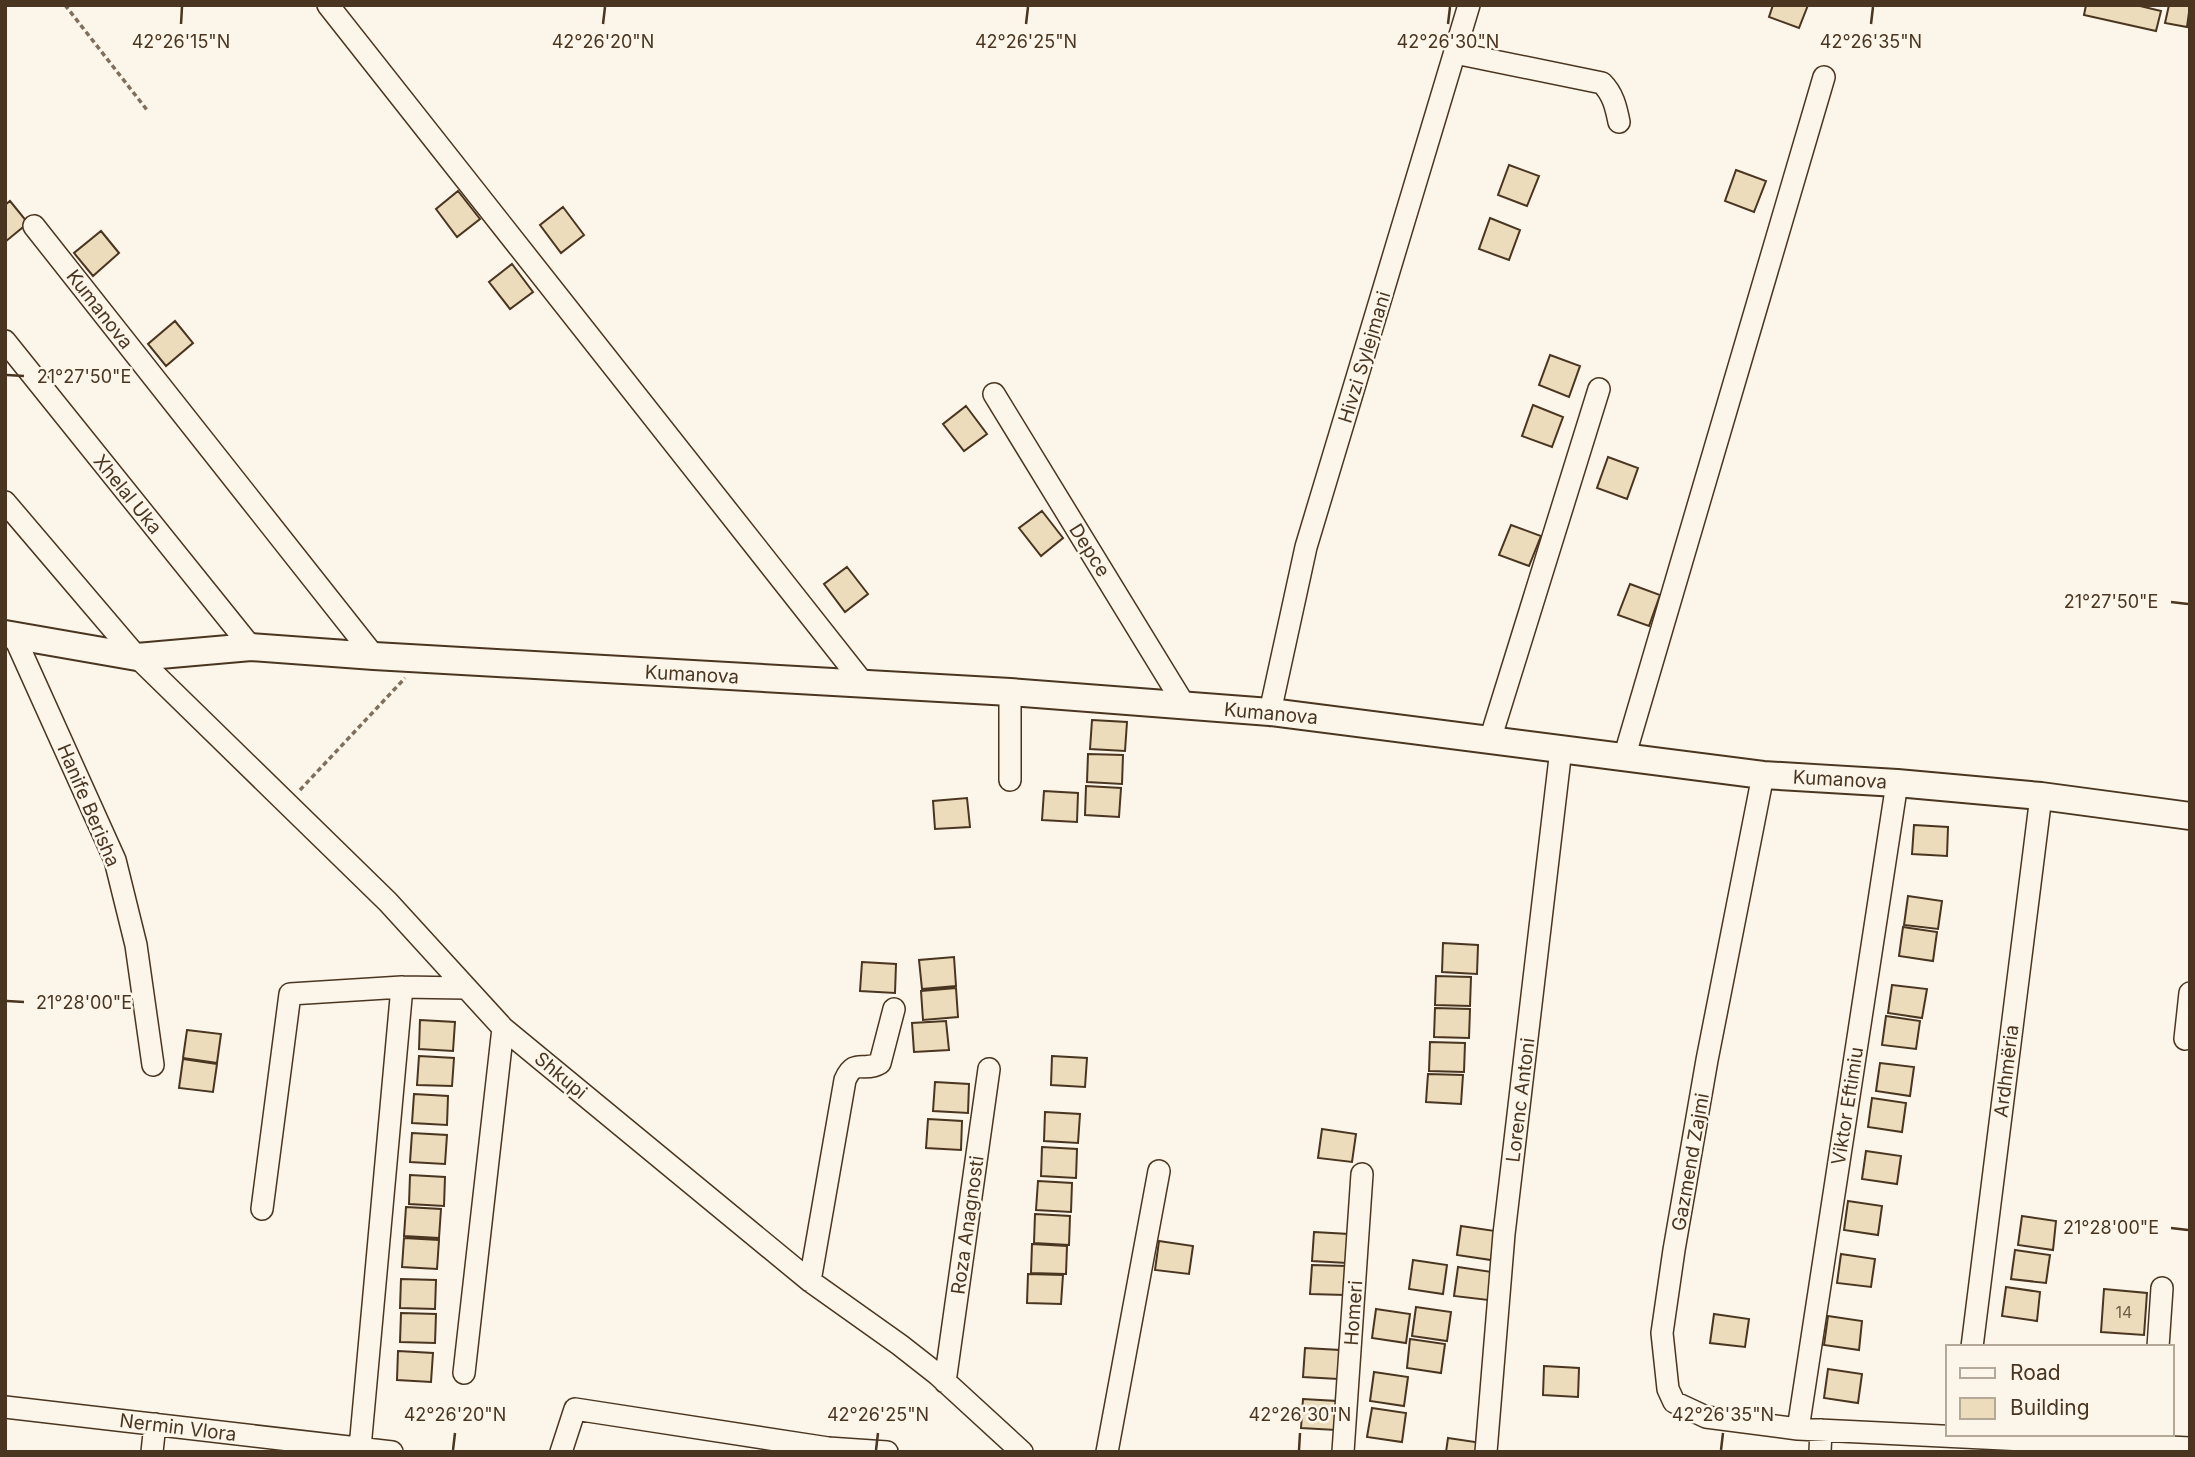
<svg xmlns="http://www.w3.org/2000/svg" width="2195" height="1457" viewBox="0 0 2195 1457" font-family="Inter,sans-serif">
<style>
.building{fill:#ecdcbc;stroke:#4a3520;stroke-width:2}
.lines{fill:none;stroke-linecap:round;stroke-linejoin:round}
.minor-casing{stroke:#4a3520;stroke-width:24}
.major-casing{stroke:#4a3520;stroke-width:30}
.path{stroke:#7f6f5c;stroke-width:3.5;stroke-dasharray:5 3.5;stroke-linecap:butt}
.minor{stroke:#fbf6e9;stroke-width:21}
.major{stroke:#fbf6e9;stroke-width:26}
.ticks{fill:none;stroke:#4a3520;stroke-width:2.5}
.labels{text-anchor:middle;stroke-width:5;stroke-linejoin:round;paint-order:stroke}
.number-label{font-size:16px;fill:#725f47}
.street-label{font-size:19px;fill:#4a3520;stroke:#fbf6e9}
.ticks-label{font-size:18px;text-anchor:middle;fill:#4a3520;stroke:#fbf6e9;stroke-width:5;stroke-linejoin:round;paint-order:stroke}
</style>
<rect width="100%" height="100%" fill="#fbf6e9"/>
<!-- building -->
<path class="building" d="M1773,5H1808L1799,28L1769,17Z
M2086,5H2136L2161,11L2156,31L2084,15Z
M2169,5H2190L2187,27L2165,23Z
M1509,165L1539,176L1527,206L1498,195Z
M1736,170L1766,181L1754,212L1725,201Z
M458,191L480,219L457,237L436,209Z
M10,201L28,223L5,242V205Z
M563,207L584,235L561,253L540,225Z
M1490,218L1520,230L1509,260L1479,249Z
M101,231L119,253L93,276L74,253Z
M512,264L533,292L510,309L489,282Z
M175,321L193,343L166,366L148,344Z
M1550,355L1580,366L1569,397L1539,385Z
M1533,405L1563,417L1552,447L1522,436Z
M966,406L987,434L964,451L943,424Z
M1608,457L1638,468L1627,499L1597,488Z
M1042,511L1063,538L1041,556L1019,528Z
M1511,525L1541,536L1529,566L1499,555Z
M847,567L868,594L845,612L824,584Z
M1630,584L1660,595L1649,626L1618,615Z
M1092,720L1127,722L1125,751L1090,749Z
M1088,754L1123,755L1122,784L1087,782Z
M1086,786L1121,788L1119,817L1085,815Z
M1044,791L1078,793L1077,822L1042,820Z
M967,798L970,827L935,829L933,801Z
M1914,825L1948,827L1947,856L1912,854Z
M1908,896L1942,901L1938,929L1904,925Z
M1903,927L1937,932L1933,961L1899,956Z
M1443,943L1478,945L1477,974L1442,972Z
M954,957L956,986L922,989L919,960Z
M862,962L896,964L895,993L860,991Z
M1436,976L1471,977L1470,1006L1435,1005Z
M1892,985L1927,989L1922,1018L1888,1013Z
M956,988L958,1017L923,1020L921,991Z
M1435,1008L1470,1009L1469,1038L1434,1037Z
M1886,1016L1920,1021L1916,1049L1882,1045Z
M420,1020L455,1022L453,1051L419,1049Z
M946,1021L949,1050L914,1052L912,1023Z
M187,1030L221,1034L217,1063L183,1058Z
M1430,1042L1465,1043L1464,1072L1429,1071Z
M419,1056L454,1058L452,1086L417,1085Z
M1052,1056L1087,1058L1085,1087L1051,1085Z
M183,1059L217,1064L213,1092L179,1088Z
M1880,1063L1914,1067L1910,1096L1876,1091Z
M1428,1074L1463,1075L1461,1104L1426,1102Z
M935,1082L969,1084L968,1113L933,1111Z
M414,1094L448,1096L447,1125L412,1123Z
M1872,1098L1906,1103L1902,1132L1868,1127Z
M1045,1112L1080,1114L1078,1143L1044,1141Z
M928,1119L962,1121L961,1150L926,1148Z
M1322,1129L1356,1134L1352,1162L1318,1158Z
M412,1133L447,1135L445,1164L410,1162Z
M1042,1147L1077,1149L1076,1178L1041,1176Z
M1866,1151L1901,1156L1897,1184L1862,1179Z
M410,1175L445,1177L444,1206L409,1204Z
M1038,1181L1072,1183L1071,1212L1036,1210Z
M1848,1201L1882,1206L1878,1235L1844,1230Z
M406,1207L441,1209L439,1238L404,1236Z
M1035,1214L1070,1216L1069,1245L1034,1243Z
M2022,1216L2056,1221L2053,1250L2018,1245Z
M1461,1226L1495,1231L1491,1260L1457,1255Z
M1314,1232L1349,1234L1347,1263L1312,1261Z
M404,1238L439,1240L437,1269L402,1267Z
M1159,1241L1193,1246L1189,1274L1155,1270Z
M1032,1244L1067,1246L1066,1274L1031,1273Z
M2015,1250L2050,1255L2046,1283L2011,1279Z
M1841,1254L1875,1259L1871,1287L1837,1283Z
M1413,1260L1447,1265L1443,1294L1409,1289Z
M1312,1265L1347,1266L1345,1295L1310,1294Z
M1458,1267L1492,1272L1488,1300L1454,1296Z
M1028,1274L1063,1275L1061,1304L1027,1303Z
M401,1279L436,1280L435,1309L400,1308Z
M2006,1287L2040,1292L2037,1321L2002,1316Z
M2104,1289L2147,1293L2144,1335L2101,1332Z
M1416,1307L1451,1312L1447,1341L1412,1336Z
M1376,1309L1410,1314L1406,1343L1372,1338Z
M401,1313L436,1314L435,1343L400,1342Z
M1714,1314L1749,1319L1745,1347L1710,1343Z
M1828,1316L1862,1321L1859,1350L1824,1345Z
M1410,1339L1445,1344L1441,1373L1407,1368Z
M1305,1348L1340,1350L1338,1379L1303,1377Z
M398,1351L433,1353L431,1382L397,1380Z
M1544,1366L1579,1368L1578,1397L1543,1395Z
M1828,1369L1862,1374L1858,1403L1824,1398Z
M1374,1372L1408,1377L1404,1406L1370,1401Z
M1303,1399L1337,1401L1336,1430L1301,1428Z
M1372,1408L1406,1413L1402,1442L1367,1437Z
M1448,1438L1482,1443L1481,1452H1446Z"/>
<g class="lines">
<!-- minor casing -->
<g class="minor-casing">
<path id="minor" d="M328,5L864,684
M1455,53L1602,83C1613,94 1616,107 1619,122
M34,226L374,656
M5,341L251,647
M994,394L1185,706
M5,502L137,657L388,902L503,1028L810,1281L900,1345L937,1374L1022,1452
M14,636L115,860L136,945L153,1065
M1010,692V780
M1270,712L1306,547L1469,5
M1490,740L1599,389
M1624,758L1824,77
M1763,775L1707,1060L1674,1250L1662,1333L1668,1389L1674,1402L1706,1417L1798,1429L2190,1448
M2185,1039L2190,993
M262,1209L290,994L402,987L465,988
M810,1281L845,1080C855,1057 864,1073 880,1063L894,1009
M1972,1347L2041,796
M2158,1347L2162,1288
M464,1373L503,1028
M945,1382L989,1069
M5,1407L392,1452
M1798,1429L1897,783
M360,1448L402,987
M152,1452L155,1424
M561,1452L575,1409L828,1448L887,1452
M1107,1452L1159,1171
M1343,1452L1362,1174
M1486,1452L1504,1234L1561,749
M1820,1452L1821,1430"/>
</g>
<!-- major casing -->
<g class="major-casing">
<path id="major" d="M5,634L137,657L251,647L374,656L1010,692L1270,712L1763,775L1897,783L2041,796L2190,816"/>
</g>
<!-- path -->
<path class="path" d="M65,5L147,110
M300,790L405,678"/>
<!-- minor -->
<use href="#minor" class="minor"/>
<!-- major -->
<use href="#major" class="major"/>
</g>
<!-- ticks -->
<path class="ticks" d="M181,24L182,7M603,24L605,7M1026,24L1028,7M1448,24L1450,7M1871,24L1873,7M7,375L24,376M2171,602L2188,604M7,1001L24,1002M2171,1228L2188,1230M453,1450L455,1433M876,1450L878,1433M1299,1450L1300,1433M1721,1450L1723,1433"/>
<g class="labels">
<!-- number labels -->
<g class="number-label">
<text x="2124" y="1318">14</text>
</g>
<!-- street labels -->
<g class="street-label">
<text transform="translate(100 309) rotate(52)" y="7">Kumanova</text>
<text transform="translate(1364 357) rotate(-73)" y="7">Hivzi Sylejmani</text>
<text transform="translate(128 494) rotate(51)" y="7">Xhelal Uka</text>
<text transform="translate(1090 550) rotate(58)" y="7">Depce</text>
<text transform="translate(692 674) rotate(3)" y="7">Kumanova</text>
<text transform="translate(1271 713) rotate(5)" y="7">Kumanova</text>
<text transform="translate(1840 779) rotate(3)" y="7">Kumanova</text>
<text transform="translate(89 805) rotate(67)" y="7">Hanife Berisha</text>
<text transform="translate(2006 1071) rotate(-83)" y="7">Ardhmëria</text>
<text transform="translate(561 1075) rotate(40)" y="7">Shkupi</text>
<text transform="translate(1520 1100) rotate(-83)" y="7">Lorenc Antoni</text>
<text transform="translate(1847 1106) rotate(-81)" y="7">Viktor Eftimiu</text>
<text transform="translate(1690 1162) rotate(-80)" y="7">Gazmend Zajmi</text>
<text transform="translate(967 1225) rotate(-82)" y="7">Roza Anagnosti</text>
<text transform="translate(1353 1313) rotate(-86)" y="7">Homeri</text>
<text transform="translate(178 1427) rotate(7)" y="7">Nermin Vlora</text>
</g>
</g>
<g class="ticks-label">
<text x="181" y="48">42°26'15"N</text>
<text x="603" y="48">42°26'20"N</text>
<text x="1026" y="48">42°26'25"N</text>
<text x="1448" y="48">42°26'30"N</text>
<text x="1871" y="48">42°26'35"N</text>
<text x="84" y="383">21°27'50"E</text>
<text x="2111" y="608">21°27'50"E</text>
<text x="84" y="1009">21°28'00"E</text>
<text x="2111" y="1234">21°28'00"E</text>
<text x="455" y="1421">42°26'20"N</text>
<text x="878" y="1421">42°26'25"N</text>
<text x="1300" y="1421">42°26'30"N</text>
<text x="1723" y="1421">42°26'35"N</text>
</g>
<!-- border -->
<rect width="2195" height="1457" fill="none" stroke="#4a3520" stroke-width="14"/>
<!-- legend -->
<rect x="1946" y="1345" width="228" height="91" fill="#fbf6e9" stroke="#b4a999" stroke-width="2"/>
<rect x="1960" y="1368" width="35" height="10" fill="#fbf6e9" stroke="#b4a999" stroke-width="2"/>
<text x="2010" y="1380" font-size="21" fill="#4a3520">Road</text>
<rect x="1960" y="1398" width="35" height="21" fill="#ecdcbc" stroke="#b4a999" stroke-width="2"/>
<text x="2010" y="1415" font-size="21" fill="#4a3520">Building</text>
</svg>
